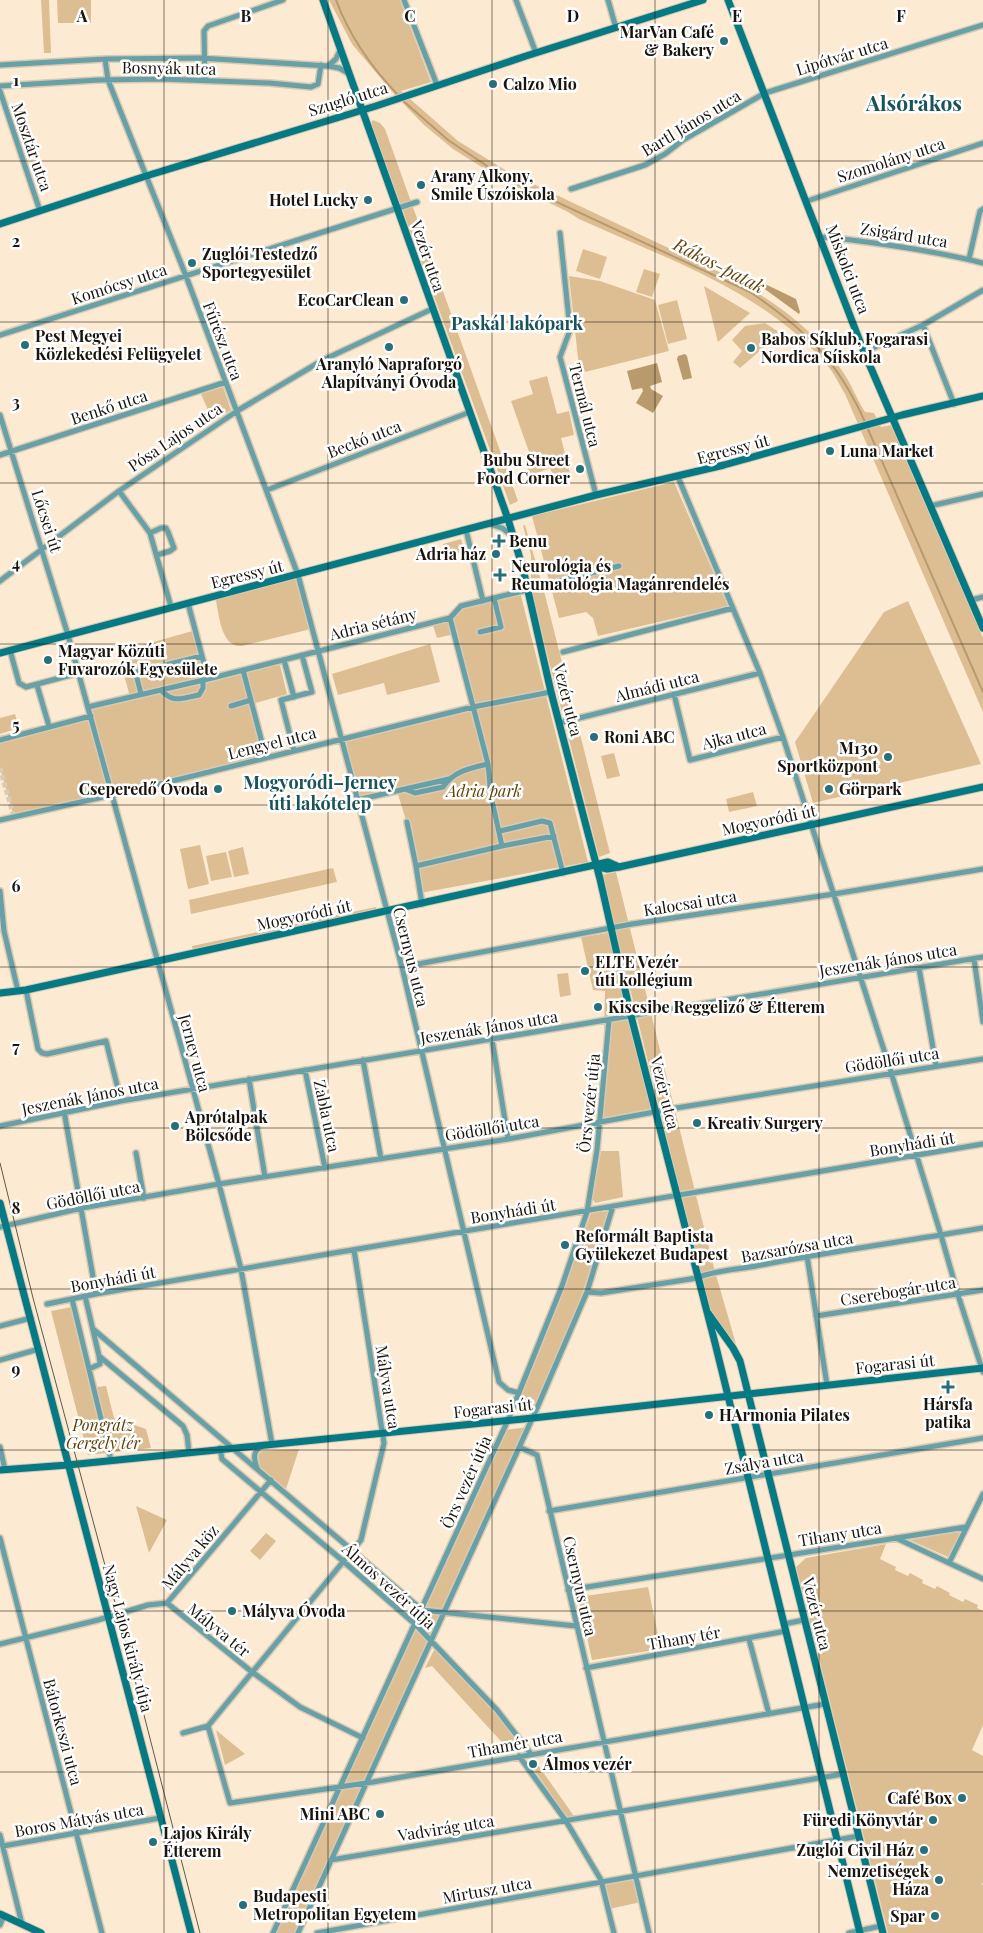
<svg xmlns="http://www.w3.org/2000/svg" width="983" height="1933" viewBox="0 0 983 1933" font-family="'Playfair Display',serif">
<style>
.green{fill:#ddbe93}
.water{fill:#b99a6d}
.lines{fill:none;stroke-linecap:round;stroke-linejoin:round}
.stream{stroke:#b99a6d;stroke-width:2}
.street-tunnel{stroke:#dacbb4;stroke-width:5;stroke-dasharray:5 2.5;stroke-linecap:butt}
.street-casing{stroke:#d8c9b2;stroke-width:8}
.secondary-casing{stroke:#d8c9b2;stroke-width:9}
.street{stroke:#68a0a7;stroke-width:5}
.secondary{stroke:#057984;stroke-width:7}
.tram{stroke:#61584b;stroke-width:1}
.grid{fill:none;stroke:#1a140c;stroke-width:1;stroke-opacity:0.55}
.poi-dot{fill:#277079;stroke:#fff;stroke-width:2}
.labels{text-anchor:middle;stroke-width:5;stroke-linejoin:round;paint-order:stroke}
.poi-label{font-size:16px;font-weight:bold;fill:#1a140c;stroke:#fff;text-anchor:start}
.street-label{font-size:16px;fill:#1a140c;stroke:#fff}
.park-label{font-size:16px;font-style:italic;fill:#604005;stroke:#fff}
.water-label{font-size:18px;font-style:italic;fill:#64450c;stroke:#fff}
.neighbourhood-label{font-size:18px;font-weight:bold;fill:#18545a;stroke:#fff}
.district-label{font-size:21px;font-weight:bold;fill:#18545a;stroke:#fff}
.grid-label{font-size:16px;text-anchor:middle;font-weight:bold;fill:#1a140c;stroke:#fff;stroke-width:5;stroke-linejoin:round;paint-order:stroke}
</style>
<rect width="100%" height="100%" fill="#fcebd2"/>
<!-- green -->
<path class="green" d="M41,0H49L51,53H44Z
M57,0H91V23H58Z
M329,0H400L431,82L401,91L458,141L510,173L734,279C777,303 815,330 843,372C852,385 857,400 865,412L874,413L881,427L891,425L983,638V712L845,394C839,384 834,373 827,365C763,290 666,259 579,219L568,212L504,181L453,149L424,125L395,95L352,44Z
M373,120L380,123L385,129L518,501L510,505L371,123Z
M583,249L607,257L600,279L576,271Z
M644,269L660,274L652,297L636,292Z
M569,276L600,281L655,300L669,351L581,373L578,358Z
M704,286L750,313L718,342Z
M677,300L687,339L668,344L658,305Z
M765,323L782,334L772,345L769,343L740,368L733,362L742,351L732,340L745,326Z
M547,376L557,414L569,411L574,435L561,438L570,473L555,479L550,468L530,476L527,469L534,466L511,401L533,394L529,381Z
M223,387L231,410L213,421L201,394Z
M674,482L728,606L598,636L593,618L586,612L559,618L532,516Z
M525,525L543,587L610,853L599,857L531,591V555L523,526Z
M461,539L465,552L447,556L443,544Z
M298,575L311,629L242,646C220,648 219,612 215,596Z
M520,592L588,862L420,893L405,817L397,791L357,800L341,740L473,707L454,634L437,638L432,622L450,618L461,606Z
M908,601L981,764L813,803L795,742L884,612Z
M196,630L208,678L279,661L287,694L252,704L266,758L14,817L0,768V740L91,716L88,707L130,697L118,652Z
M430,644L440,682L387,695L384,683L338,695L332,674Z
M15,714L19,728L0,734V718Z
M614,753L620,776L607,779L601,756Z
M753,792L757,806L729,812L726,799Z
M200,845L209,884L188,889L180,849Z
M243,847L249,874L234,877L228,851Z
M226,852L232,877L211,881L206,856Z
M333,868L337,882L191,914L189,900Z
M616,872L714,1268L736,1344L715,1318L708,1305L602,875Z
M376,907L377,912L193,951L192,946Z
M608,933L654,1108L602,1118L605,991L593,990L581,937Z
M568,973L571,995L560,997L557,974Z
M601,1151H619L623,1197L595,1203L592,1198Z
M609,1211L581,1297L549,1373L535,1404L528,1409L520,1410L518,1404L521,1396L564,1290L591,1213Z
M77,1306L96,1387L106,1386L114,1418L146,1429L151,1448L88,1455L51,1311Z
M529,1427L298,1933H273L504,1430Z
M299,1449L286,1489L260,1467L258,1455L262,1451Z
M136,1506L167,1520L149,1553Z
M961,1531L948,1557L910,1540Z
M266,1533L276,1541L260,1560L250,1551Z
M886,1544L880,1559L896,1567L895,1570L908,1576L910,1573L923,1580L922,1583L935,1589L937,1586L950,1593L949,1595L963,1602L965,1599L978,1605L977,1608L983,1611V1725L972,1750L983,1756V1883L981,1884L983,1885V1933H888L796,1567L806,1558Z
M648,1587L661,1649L592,1660L578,1597Z
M436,1646L497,1710L528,1749L511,1752L432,1666L425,1668Z
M216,1730L245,1754L225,1765Z
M538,1765L574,1816L568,1817L565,1815L532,1766Z
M636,1877L641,1902L609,1909L602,1883Z"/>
<!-- water -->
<path class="water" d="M757,280L796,299L800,312L799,314L755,282Z
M685,354L687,356L692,378L683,380L677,359L678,356Z
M657,363L662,382L650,386L651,389L663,396L653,413L636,403L643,391L642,388L632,390L627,371Z"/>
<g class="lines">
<!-- stream -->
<path class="stream" d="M336,0C349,35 373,69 398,95
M401,99L448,140L505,178L750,292C805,329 838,361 865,422
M867,427L983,692"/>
<!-- street-tunnel -->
<path class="street-tunnel" d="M0,768L14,817"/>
<!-- street casing -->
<g class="street-casing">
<path id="street" d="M404,0L437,85
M516,0L536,53
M608,0L616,28
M105,59L108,80L186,276L298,575L402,967L499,1382L508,1390L519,1393
M0,65L105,59L200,58L328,66L339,68L348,73
M328,66L336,59L340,50
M205,80L204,31L208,26L283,0
M0,86L98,80L161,79L269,83L311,87L318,84L321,65
M0,91L40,211
M571,189L645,165L665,154L683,140L765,93L983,25
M807,201L983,143
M560,233L570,330L560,357L596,495
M821,238L826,237C879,243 931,250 983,263
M969,259L980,211L983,209
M923,325L954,404
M0,335L417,202
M864,352L923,325L983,290
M0,415L68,635L219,1184L241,1269L272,1444
M0,455L226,382
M678,477L760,673L783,737L891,1072L941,1235L958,1295L983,1372
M267,490L470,412
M119,491L150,533L171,607
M930,506L983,494
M490,524L502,528L513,536
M466,530L483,601
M150,533L161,528H166L168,532L174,548L170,551L157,555
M0,581L119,491L237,411L323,360L432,309
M547,584L619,566
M971,600L983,597
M188,603L208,679
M480,632L501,627L494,598
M10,650L19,683L26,687L79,673
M563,652L733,608
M284,660L294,697
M243,670L266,758
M37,685L49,726
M161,690C173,704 182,698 199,695L203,688V680
M141,694L137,678V672L202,656
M674,694L690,760L783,737
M231,706L251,700
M88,707L208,679L450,618L461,606L527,590
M559,723L760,673
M0,740L91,716
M294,751L281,700L312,692L302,655
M405,789L449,779
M357,800L405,789L415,793L443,787C454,771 470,768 488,764
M0,820L152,786L473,707L551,692
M407,822L416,866L422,904
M500,831L542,821L550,823L563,873
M502,846L554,836
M416,866L502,846L491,796L488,764L450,618
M0,891L4,931L18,991
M974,959L983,1022
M402,967L632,924L834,894L983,869
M919,968L936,1065
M26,990L38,1049L42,1053L47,1054L106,1041L121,1101
M492,1039L508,1139
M363,1060L381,1159
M305,1070L325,1168
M249,1079L265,1177
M64,1111L96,1294
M0,1126L121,1101L983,957
M136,1153L144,1198
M0,1227L82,1208L219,1184L508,1139L676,1108L983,1059
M807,1256L827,1385
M587,1292L601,1293L697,1278C710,1271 740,1269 756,1266C832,1251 908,1241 983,1228
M85,1296L99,1356L100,1364L89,1369
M72,1299L111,1460
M47,1304L96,1294L328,1254L983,1144
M816,1316L983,1290
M0,1326L31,1318
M93,1329L422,1610L576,1626
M99,1356L183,1426L187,1435L189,1452
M0,1360L39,1349
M0,1447L5,1470
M519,1447L537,1455L649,1933
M220,1448L222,1459L343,1561L415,1624L497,1710L531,1754
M257,1468C254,1459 252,1451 262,1446
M549,1511L983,1438
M0,1538L102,1933
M896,1538L983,1579
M949,1563L983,1494
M568,1590L966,1527
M167,1603L252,1672L300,1707L363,1738
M784,1624L804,1620
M749,1639L769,1714
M0,1644L98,1620L148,1605L167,1603L271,1480
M586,1668L786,1631
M208,1726L230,1803L373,1782L825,1704
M183,1733L208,1726L361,1540L384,1443L354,1250
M519,1756L566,1821L601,1880L614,1933
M0,1835L22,1924
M3,1846L160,1818
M331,1860L843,1774
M0,1925L4,1916
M273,1933L508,1420L562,1286L587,1212L597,1150L609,1020
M298,1933L537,1408L587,1292L613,1206
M317,1933L859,1836
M849,1933L881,1926"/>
</g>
<!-- secondary casing -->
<g class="secondary-casing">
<path id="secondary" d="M323,0L508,519L523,569L551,692L600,879L631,1016L715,1343L860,1933
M728,0L864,352L983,628
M0,224L146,176L376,106L526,56L703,0
M0,653L596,495L724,465L902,415L983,396
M596,866L607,869L619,867L983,787
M0,993L26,990L608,862L619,867
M0,1203L191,1933
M708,1313L733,1348L740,1361L883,1933
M0,1470L68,1465L533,1418L983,1368
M0,1914L41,1933"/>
</g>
<!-- street -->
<use href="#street" class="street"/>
<!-- secondary -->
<use href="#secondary" class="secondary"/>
<!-- tram -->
<path class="tram" d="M0,1163L33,1298L117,1610L200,1933"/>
</g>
<!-- grid -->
<path class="grid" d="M164,0V1933M328,0V1933M492,0V1933M655,0V1933M819,0V1933M0,161H983M0,322H983M0,483H983M0,644H983M0,805H983M0,967H983M0,1128H983M0,1289H983M0,1450H983M0,1611H983M0,1772H983"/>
<!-- markers -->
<g class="poi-dot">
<circle cx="724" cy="41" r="5"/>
<circle cx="493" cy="84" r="5"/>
<circle cx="421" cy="185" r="5"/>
<circle cx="368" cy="200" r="5"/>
<circle cx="192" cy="263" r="5"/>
<circle cx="404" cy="300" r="5"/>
<circle cx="25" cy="345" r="5"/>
<circle cx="389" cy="347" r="5"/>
<circle cx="751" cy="348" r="5"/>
<circle cx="830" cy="451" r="5"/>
<circle cx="580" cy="469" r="5"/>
<path d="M496.5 533.5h5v5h5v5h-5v5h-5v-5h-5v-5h5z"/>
<circle cx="496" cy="554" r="5"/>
<path d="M497.5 567.5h5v5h5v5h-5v5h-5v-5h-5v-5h5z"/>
<circle cx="48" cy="660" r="5"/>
<circle cx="594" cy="737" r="5"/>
<circle cx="888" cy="757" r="5"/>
<circle cx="218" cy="789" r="5"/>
<circle cx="829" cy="789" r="5"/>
<circle cx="585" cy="971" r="5"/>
<circle cx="598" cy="1007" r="5"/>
<circle cx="697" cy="1123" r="5"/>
<circle cx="175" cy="1126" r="5"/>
<circle cx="565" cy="1245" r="5"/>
<path d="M945.5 1379.5h5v5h5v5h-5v5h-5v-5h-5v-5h5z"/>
<circle cx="709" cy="1415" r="5"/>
<circle cx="232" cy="1611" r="5"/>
<circle cx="533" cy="1764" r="5"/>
<circle cx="962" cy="1798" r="5"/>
<circle cx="380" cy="1814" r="5"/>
<circle cx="933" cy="1820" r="5"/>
<circle cx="153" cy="1842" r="5"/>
<circle cx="924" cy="1850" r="5"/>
<circle cx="939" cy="1880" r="5"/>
<circle cx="243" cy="1905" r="5"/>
<circle cx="935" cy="1916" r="5"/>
</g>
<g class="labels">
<!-- poi labels -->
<g class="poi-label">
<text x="714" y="38" text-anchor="end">MarVan Café<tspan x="714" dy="18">&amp; Bakery</tspan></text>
<text x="503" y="90">Calzo Mio</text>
<text x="431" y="182">Arany Alkony,<tspan x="431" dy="18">Smile Úszóiskola</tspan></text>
<text x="358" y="206" text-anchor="end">Hotel Lucky</text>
<text x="202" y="260">Zuglói Testedző<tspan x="202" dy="18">Sportegyesület</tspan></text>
<text x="394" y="306" text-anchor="end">EcoCarClean</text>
<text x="35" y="342">Pest Megyei<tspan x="35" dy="18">Közlekedési Felügyelet</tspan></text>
<text x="761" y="345">Babos Síklub, Fogarasi<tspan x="761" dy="18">Nordica Síiskola</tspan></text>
<text x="389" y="370" text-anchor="middle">Aranyló Napraforgó<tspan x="389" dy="18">Alapítványi Óvoda</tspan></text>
<text x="840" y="457">Luna Market</text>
<text x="570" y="466" text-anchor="end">Bubu Street<tspan x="570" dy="18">Food Corner</tspan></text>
<text x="509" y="547">Benu</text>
<text x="486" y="560" text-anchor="end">Adria ház</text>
<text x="511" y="572">Neurológia és<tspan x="511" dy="18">Reumatológia Magánrendelés</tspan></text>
<text x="58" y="657">Magyar Közúti<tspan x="58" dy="18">Fuvarozók Egyesülete</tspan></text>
<text x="604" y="743">Roni ABC</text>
<text x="878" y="754" text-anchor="end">M130<tspan x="878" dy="18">Sportközpont</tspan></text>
<text x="208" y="795" text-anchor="end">Cseperedő Óvoda</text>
<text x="839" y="795">Görpark</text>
<text x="595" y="968">ELTE Vezér<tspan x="595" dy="18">úti kollégium</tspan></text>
<text x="608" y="1013">Kiscsibe Reggeliző &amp; Étterem</text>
<text x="185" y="1123">Aprótalpak<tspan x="185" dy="18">Bölcsőde</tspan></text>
<text x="707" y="1129">Kreativ Surgery</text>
<text x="575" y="1242">Reformált Baptista<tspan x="575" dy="18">Gyülekezet Budapest</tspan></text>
<text x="948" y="1410" text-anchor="middle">Hársfa<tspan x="948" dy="18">patika</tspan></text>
<text x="719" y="1421">HArmonia Pilates</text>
<text x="242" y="1617">Mályva Óvoda</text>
<text x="543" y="1770">Álmos vezér</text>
<text x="952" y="1804" text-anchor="end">Café Box</text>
<text x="370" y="1820" text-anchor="end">Mini ABC</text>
<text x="923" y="1826" text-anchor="end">Füredi Könyvtár</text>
<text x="163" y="1839">Lajos Király<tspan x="163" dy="18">Étterem</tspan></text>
<text x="914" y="1856" text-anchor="end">Zuglói Civil Ház</text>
<text x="929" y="1877" text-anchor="end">Nemzetiségek<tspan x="929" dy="18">Háza</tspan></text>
<text x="253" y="1902">Budapesti<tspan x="253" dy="18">Metropolitan Egyetem</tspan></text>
<text x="925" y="1922" text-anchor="end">Spar</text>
</g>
<!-- street labels -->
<g class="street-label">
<text transform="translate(842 56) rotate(-17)" y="6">Lipótvár utca</text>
<text transform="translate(169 68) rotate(1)" y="6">Bosnyák utca</text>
<text transform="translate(348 99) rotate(-17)" y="6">Szugló utca</text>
<text transform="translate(691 123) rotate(-31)" y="6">Bartl János utca</text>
<text transform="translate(32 147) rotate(71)" y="6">Mosztár utca</text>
<text transform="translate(891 160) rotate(-18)" y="6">Szomolány utca</text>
<text transform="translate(904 235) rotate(9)" y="6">Zsigárd utca</text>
<text transform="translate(428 256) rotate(71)" y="6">Vezér utca</text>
<text transform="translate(848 269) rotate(69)" y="6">Miskolci utca</text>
<text transform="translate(119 284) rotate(-18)" y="6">Komócsy utca</text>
<text transform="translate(223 341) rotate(69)" y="6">Fűrész utca</text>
<text transform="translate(585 405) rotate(76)" y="6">Termál utca</text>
<text transform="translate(109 407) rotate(-18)" y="6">Benkő utca</text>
<text transform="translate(175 437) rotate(-34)" y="6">Pósa Lajos utca</text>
<text transform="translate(364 439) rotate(-21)" y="6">Beckó utca</text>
<text transform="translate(733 449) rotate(-15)" y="6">Egressy út</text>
<text transform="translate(47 521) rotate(72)" y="6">Lőcsei út</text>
<text transform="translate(247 574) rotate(-14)" y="6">Egressy út</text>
<text transform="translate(373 624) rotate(-14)" y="6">Adria sétány</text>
<text transform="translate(657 686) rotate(-14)" y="6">Almádi utca</text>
<text transform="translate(568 700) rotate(76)" y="6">Vezér utca</text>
<text transform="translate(734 736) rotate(-14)" y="6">Ajka utca</text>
<text transform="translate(272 743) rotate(-14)" y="6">Lengyel utca</text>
<text transform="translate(769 820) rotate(-12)" y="6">Mogyoródi út</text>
<text transform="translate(690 903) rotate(-9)" y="6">Kalocsai utca</text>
<text transform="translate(304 915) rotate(-12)" y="6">Mogyoródi út</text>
<text transform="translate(411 957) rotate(76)" y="6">Csernyus utca</text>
<text transform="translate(888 960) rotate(-9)" y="6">Jeszenák János utca</text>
<text transform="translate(489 1027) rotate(-9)" y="6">Jeszenák János utca</text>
<text transform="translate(195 1053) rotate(75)" y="6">Jerney utca</text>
<text transform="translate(892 1060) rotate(-9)" y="6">Gödöllői utca</text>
<text transform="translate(665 1093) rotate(76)" y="6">Vezér utca</text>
<text transform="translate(90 1096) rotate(-11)" y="6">Jeszenák János utca</text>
<text transform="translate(589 1103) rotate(-84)" y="6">Örs vezér útja</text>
<text transform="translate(327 1116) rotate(78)" y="6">Zabla utca</text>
<text transform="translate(492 1128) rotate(-9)" y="6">Gödöllői utca</text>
<text transform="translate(912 1144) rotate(-9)" y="6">Bonyhádi út</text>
<text transform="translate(93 1195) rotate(-11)" y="6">Gödöllői utca</text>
<text transform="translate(513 1211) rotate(-9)" y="6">Bonyhádi út</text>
<text transform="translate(797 1247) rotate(-10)" y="6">Bazsarózsa utca</text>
<text transform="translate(113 1279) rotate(-10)" y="6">Bonyhádi út</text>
<text transform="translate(898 1291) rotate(-9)" y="6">Cserebogár utca</text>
<text transform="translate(895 1364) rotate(-6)" y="6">Fogarasi út</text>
<text transform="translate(388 1387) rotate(81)" y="6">Mályva utca</text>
<text transform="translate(493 1408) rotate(-6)" y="6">Fogarasi út</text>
<text transform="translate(764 1462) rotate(-10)" y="6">Zsálya utca</text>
<text transform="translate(466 1482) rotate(-66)" y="6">Örs vezér útja</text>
<text transform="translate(840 1534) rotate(-9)" y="6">Tihany utca</text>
<text transform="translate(190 1557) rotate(-50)" y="6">Mályva köz</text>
<text transform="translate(389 1586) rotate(42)" y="6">Álmos vezér útja</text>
<text transform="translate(580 1586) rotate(77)" y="6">Csernyus utca</text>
<text transform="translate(817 1614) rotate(76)" y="6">Vezér utca</text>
<text transform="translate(219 1630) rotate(39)" y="6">Mályva tér</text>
<text transform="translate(128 1638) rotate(75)" y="6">Nagy Lajos király útja</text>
<text transform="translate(684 1638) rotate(-10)" y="6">Tihany tér</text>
<text transform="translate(63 1732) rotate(75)" y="6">Bátorkeszi utca</text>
<text transform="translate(515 1744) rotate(-10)" y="6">Tihamér utca</text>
<text transform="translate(79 1820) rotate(-10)" y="6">Boros Mátyás utca</text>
<text transform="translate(446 1828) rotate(-9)" y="6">Vadvirág utca</text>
<text transform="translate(487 1890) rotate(-10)" y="6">Mirtusz utca</text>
</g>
<!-- park labels -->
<g class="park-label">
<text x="484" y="797">Adria park</text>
<text x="103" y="1431">Pongrátz<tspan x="103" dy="18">Gergely tér</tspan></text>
</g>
<!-- water labels -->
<g class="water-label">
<text transform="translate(719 266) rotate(27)" y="6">Rákos-patak</text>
</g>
<!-- neighbourhood labels -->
<g class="neighbourhood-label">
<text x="517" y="330">Paskál lakópark</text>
<text x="320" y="789">Mogyoródi–Jerney<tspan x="320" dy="21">úti lakótelep</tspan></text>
</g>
<!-- district labels -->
<g class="district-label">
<text x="914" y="111">Alsórákos</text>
</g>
</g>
<g class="grid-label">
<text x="82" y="22">A</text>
<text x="246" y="22">B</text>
<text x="410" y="22">C</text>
<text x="573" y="22">D</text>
<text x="737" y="22">E</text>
<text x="901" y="22">F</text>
<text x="16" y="86">1</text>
<text x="16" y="247">2</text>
<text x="16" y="408">3</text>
<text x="16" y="569">4</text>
<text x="16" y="731">5</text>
<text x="16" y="892">6</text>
<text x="16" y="1053">7</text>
<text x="16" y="1214">8</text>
<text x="16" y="1375">9</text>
</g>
</svg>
